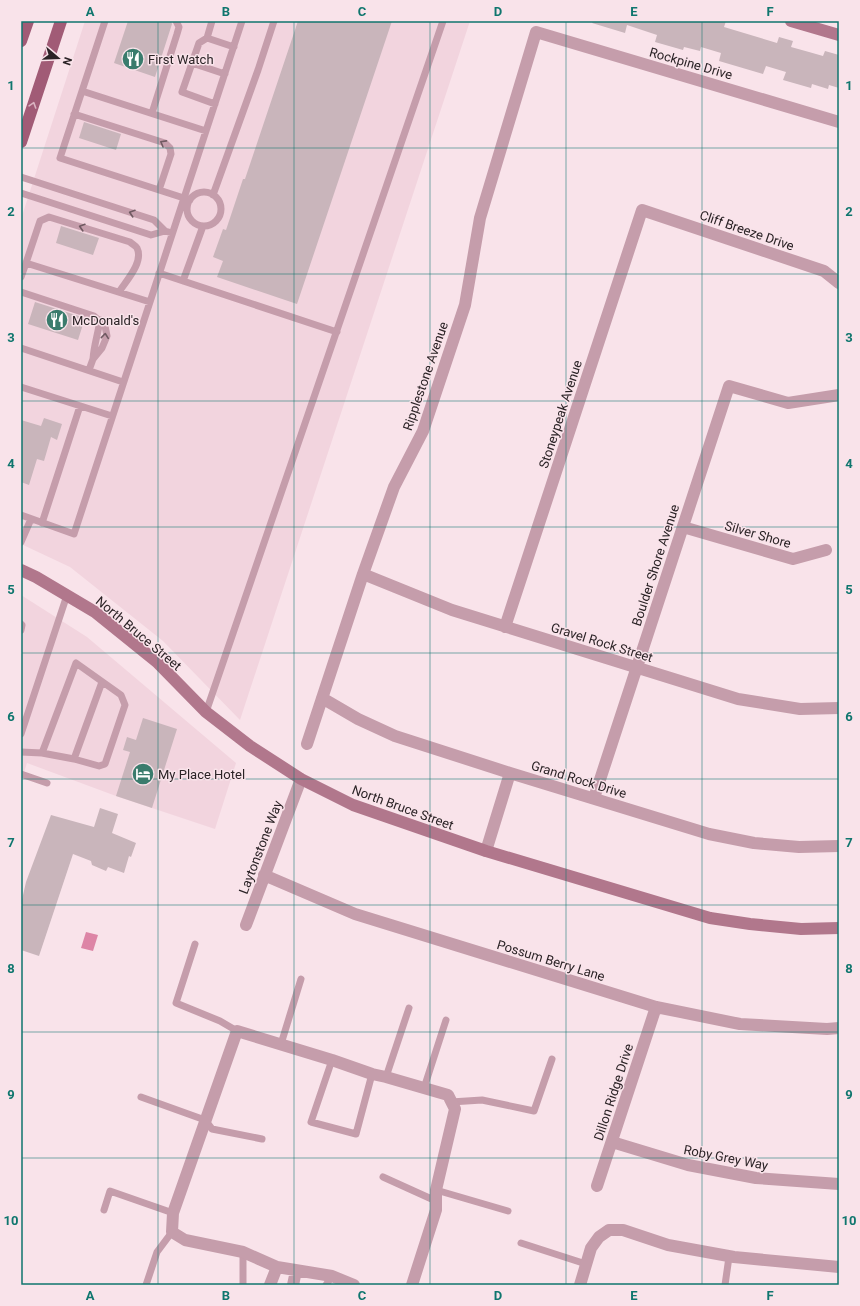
<svg xmlns="http://www.w3.org/2000/svg" width="860" height="1306" viewBox="0 0 860 1306" font-family="Roboto,sans-serif">
<style>
.built{fill:#f2d4de}
.water{fill:#dd85a6}
.building{fill:#c9b5bb}
.lines{fill:none;stroke-linecap:round;stroke-linejoin:round}
.lane{stroke:#c59dab;stroke-width:7}
.street{stroke:#c59dab;stroke-width:12}
.secondary{stroke:#b1778c;stroke-width:12}
.primary{stroke:#a15b76;stroke-width:12}
.oneway{stroke:#dab3c1}
.oneway2{stroke:#705a62}
.grid{fill:none;stroke:#0f766e;stroke-width:1;stroke-opacity:0.55}
.labels{text-anchor:middle;stroke-width:3;stroke-linejoin:round;paint-order:stroke}
.poi-label{font-size:13px;fill:#2b2326;stroke:#f9e3ea;text-anchor:start}
.street-label{font-size:13px;fill:#2b2326;stroke:#f9e3ea}
.neatline{fill:none;stroke:#0f766e;stroke-width:1.5}
.grid-label{font-size:13px;text-anchor:middle;font-weight:bold;fill:#0f766e}
</style>
<rect width="100%" height="100%" fill="#f9e3ea"/>
<!-- built -->
<path class="built" d="M85,21H470L240,720L163,641L70,567L21,544V219Z
M21,595L87,637L236,763L215,829L116,796L27,763L21,781Z"/>
<!-- water -->
<path class="water" d="M86,932L98,935L93,951L81,948Z"/>
<!-- building -->
<path class="building" d="M128,21H171L172,24L155,77L114,63Z
M298,21H392L297,304L217,277L223,261L213,257L223,229L226,230L243,179H245Z
M593,21H726L724,27L777,43L779,37L793,41L791,47L809,52L823,56L825,51L839,55V88L829,85L828,89L812,84L811,88L783,80L786,72L766,66L763,74L719,61L721,53L701,47L700,51L684,47L683,50L655,42L657,35L627,25L625,33L592,23Z
M84,122L121,134L116,150L79,138Z
M61,226L99,238L93,255L56,243Z
M35,302L85,318L78,340L28,324Z
M44,418L62,424L57,440L51,437L44,461L37,459L29,485L21,482V420L41,426Z
M143,718L177,729L152,808L116,796L130,752L123,750L127,737L136,740Z
M100,808L118,814L112,833L136,843L131,857L129,856L124,873L108,867L106,871L92,865L91,861L73,854L39,956L21,950V904L26,882L51,815L94,827Z"/>
<g class="lines">
<!-- lane -->
<path class="lane" d="M105,21L60,158L190,200
M212,21L207,38L199,43L182,92L215,104
M207,38L234,47
M192,63L225,74
M82,91L206,131
M152,113L177,34L179,27L176,21
M74,114L165,143L170,148L171,154L159,190
M21,177L154,220L165,231L172,233
M187 209a17 17 0 1 1 34 0a17 17 0 1 1-34 0Z
M21,193L151,235L165,231
M213,195L258,70L274,21
M26,263L40,221L49,217L130,242C132,244 136,246 137,248C144,262 126,281 119,292
M159,273L337,332
M21,277L26,263L150,302
M183,281L203,226
M21,292L94,316L105,326L107,336L102,348L93,359L89,370
M21,348L123,382
M93,359C94,345 98,334 100,320
M21,387L112,416
M21,515L74,534L242,21
M42,523L80,406
M21,542L31,519
M21,624L22,625L21,630
M206,712L443,21
M21,734L67,595
M21,752L42,753L74,759L99,766L105,764L125,705L121,695L76,663L42,753
M74,759L102,682
M21,774L47,783
M195,944L176,1003L220,1021L237,1031
M281,1044L301,979
M332,1060L311,1122L356,1134L372,1074
M386,1077L409,1008
M424,1088L446,1020
M141,1097L205,1120L212,1129L262,1139
M451,1102L482,1100L534,1111L552,1059
M383,1177L436,1201
M436,1190L508,1211
M104,1210L110,1191L173,1213
M521,1243L586,1264
M243,1252V1285
M146,1285L157,1252L172,1232
M326,1285L332,1276
M725,1285L729,1257"/>
<!-- street -->
<path class="street" d="M683,527L793,559L826,550
M363,574L452,610L738,699L800,709L839,708
M505,627L642,210L824,271L839,283
M322,698L358,719L395,736L510,773L709,834L754,843L799,847L839,846
M307,744L363,574L394,487L423,431L465,305L480,218L536,32L839,122
M594,798L729,386L788,403L839,395
M486,851L510,773
M264,875L355,914L656,1007L740,1024L827,1029L839,1028
M246,925L301,779
M612,1142L688,1165L756,1178L839,1184
M597,1186L656,1007
M270,1285L277,1267
M293,1285L296,1271
M354,1285L332,1276L277,1267L243,1252L185,1240L172,1232L173,1213L237,1031L332,1060L372,1074L386,1077L448,1095L455,1109L436,1190V1210L412,1285
M580,1285L591,1248L599,1237L609,1230H623L668,1245L734,1257L839,1267"/>
<!-- secondary -->
<path class="secondary" d="M791,21L839,35
M21,570L36,577L95,612L157,662L206,712L250,746L301,779L353,805L486,851L710,918L750,924L801,929L839,928"/>
<!-- primary -->
<path class="primary" d="M21,41L28,21
M21,142L61,21"/>
</g>
<!-- one-way arrows -->
<defs><path id="oneway-chevron" d="M-2-3.5L2.5 0L-2 3.5" fill="none" stroke-width="1.6" stroke-linecap="round" stroke-linejoin="round"/></defs>
<use class="oneway" href="#oneway-chevron" transform="translate(33 105) rotate(-72)"/>
<g class="oneway2">
<use href="#oneway-chevron" transform="translate(163 143) rotate(-151)"/>
<use href="#oneway-chevron" transform="translate(132 213) rotate(-162)"/>
<use href="#oneway-chevron" transform="translate(82 227) rotate(-163)"/>
<use href="#oneway-chevron" transform="translate(105 336) rotate(-84)"/>
</g>
<!-- grid -->
<path class="grid" d="M158,21V1285M294,21V1285M430,21V1285M566,21V1285M702,21V1285M21,148H839M21,274H839M21,401H839M21,527H839M21,653H839M21,779H839M21,905H839M21,1032H839M21,1158H839"/>
<!-- icons -->
<defs>
<g id="restaurant-disc" transform="scale(1.15)"><circle r="9.5" fill="#3a7c6d" stroke="#f9e3ea"/><path d="M-5-6h1v4h1v-4h1v4h1v-4h1v5L-1.5 .5V6h-2V.5L-5-1ZM5-6V6H3V1.5H1.5Q1.5-4 5-6Z" fill="#fff"/></g>
<g id="hotel-disc" transform="scale(1.15)"><circle r="9.5" fill="#3a7c6d" stroke="#f9e3ea"/><path d="M-6-4.5h1.5V1H6V5H4.5V3h-9V5H-6ZM-4 0a1.8 1.8 0 1 1 3.6 0ZM.5 0V-2.5h3Q6-2.5 6 0Z" fill="#fff"/></g>
</defs>
<g fill-rule="evenodd">
<use href="#restaurant-disc" x="133" y="59"/>
<use href="#restaurant-disc" x="57" y="320"/>
<use href="#hotel-disc" x="143" y="774"/>
</g>
<g class="labels">
<!-- poi labels -->
<g class="poi-label">
<text x="148" y="64">First Watch</text>
<text x="72" y="325">McDonald's</text>
<text x="158" y="779">My Place Hotel</text>
</g>
<!-- street labels -->
<g class="street-label">
<text transform="translate(691 63) rotate(16)" y="5">Rockpine Drive</text>
<text transform="translate(747 230) rotate(19)" y="5">Cliff Breeze Drive</text>
<text transform="translate(425 376) rotate(-71)" y="5">Ripplestone Avenue</text>
<text transform="translate(560 414) rotate(-72)" y="5">Stoneypeak Avenue</text>
<text transform="translate(758 534) rotate(16)" y="5">Silver Shore</text>
<text transform="translate(655 565) rotate(-72)" y="5">Boulder Shore Avenue</text>
<text transform="translate(139 633) rotate(40)" y="5">North Bruce Street</text>
<text transform="translate(602 642) rotate(17)" y="5">Gravel Rock Street</text>
<text transform="translate(579 779) rotate(17)" y="5">Grand Rock Drive</text>
<text transform="translate(403 807) rotate(20)" y="5">North Bruce Street</text>
<text transform="translate(260 847) rotate(-69)" y="5">Laytonstone Way</text>
<text transform="translate(551 960) rotate(17)" y="5">Possum Berry Lane</text>
<text transform="translate(613 1092) rotate(-72)" y="5">Dillon Ridge Drive</text>
<text transform="translate(726 1157) rotate(11)" y="5">Roby Grey Way</text>
</g>
</g>
<!-- border -->
<rect width="860" height="1306" fill="none" stroke="#f9e3ea" stroke-width="44"/>
<!-- north arrow -->
<g transform="translate(58 58) rotate(109)" stroke="#f9e3ea" stroke-width="3" paint-order="stroke">
<path d="M0-3L7 15L0 10L-7 15Z" fill="#2b2326"/>
<text y="-6" font-size="11" font-weight="bold" text-anchor="middle" fill="#2b2326">N</text>
</g>
<rect x="22" y="22" width="816" height="1262" class="neatline"/>
<g class="grid-label">
<text x="90" y="16">A</text>
<text x="226" y="16">B</text>
<text x="362" y="16">C</text>
<text x="498" y="16">D</text>
<text x="634" y="16">E</text>
<text x="770" y="16">F</text>
<text x="11" y="90">1</text>
<text x="849" y="90">1</text>
<text x="11" y="216">2</text>
<text x="849" y="216">2</text>
<text x="11" y="342">3</text>
<text x="849" y="342">3</text>
<text x="11" y="468">4</text>
<text x="849" y="468">4</text>
<text x="11" y="594">5</text>
<text x="849" y="594">5</text>
<text x="11" y="721">6</text>
<text x="849" y="721">6</text>
<text x="11" y="847">7</text>
<text x="849" y="847">7</text>
<text x="11" y="973">8</text>
<text x="849" y="973">8</text>
<text x="11" y="1099">9</text>
<text x="849" y="1099">9</text>
<text x="11" y="1225">10</text>
<text x="849" y="1225">10</text>
<text x="90" y="1300">A</text>
<text x="226" y="1300">B</text>
<text x="362" y="1300">C</text>
<text x="498" y="1300">D</text>
<text x="634" y="1300">E</text>
<text x="770" y="1300">F</text>
</g>
</svg>
